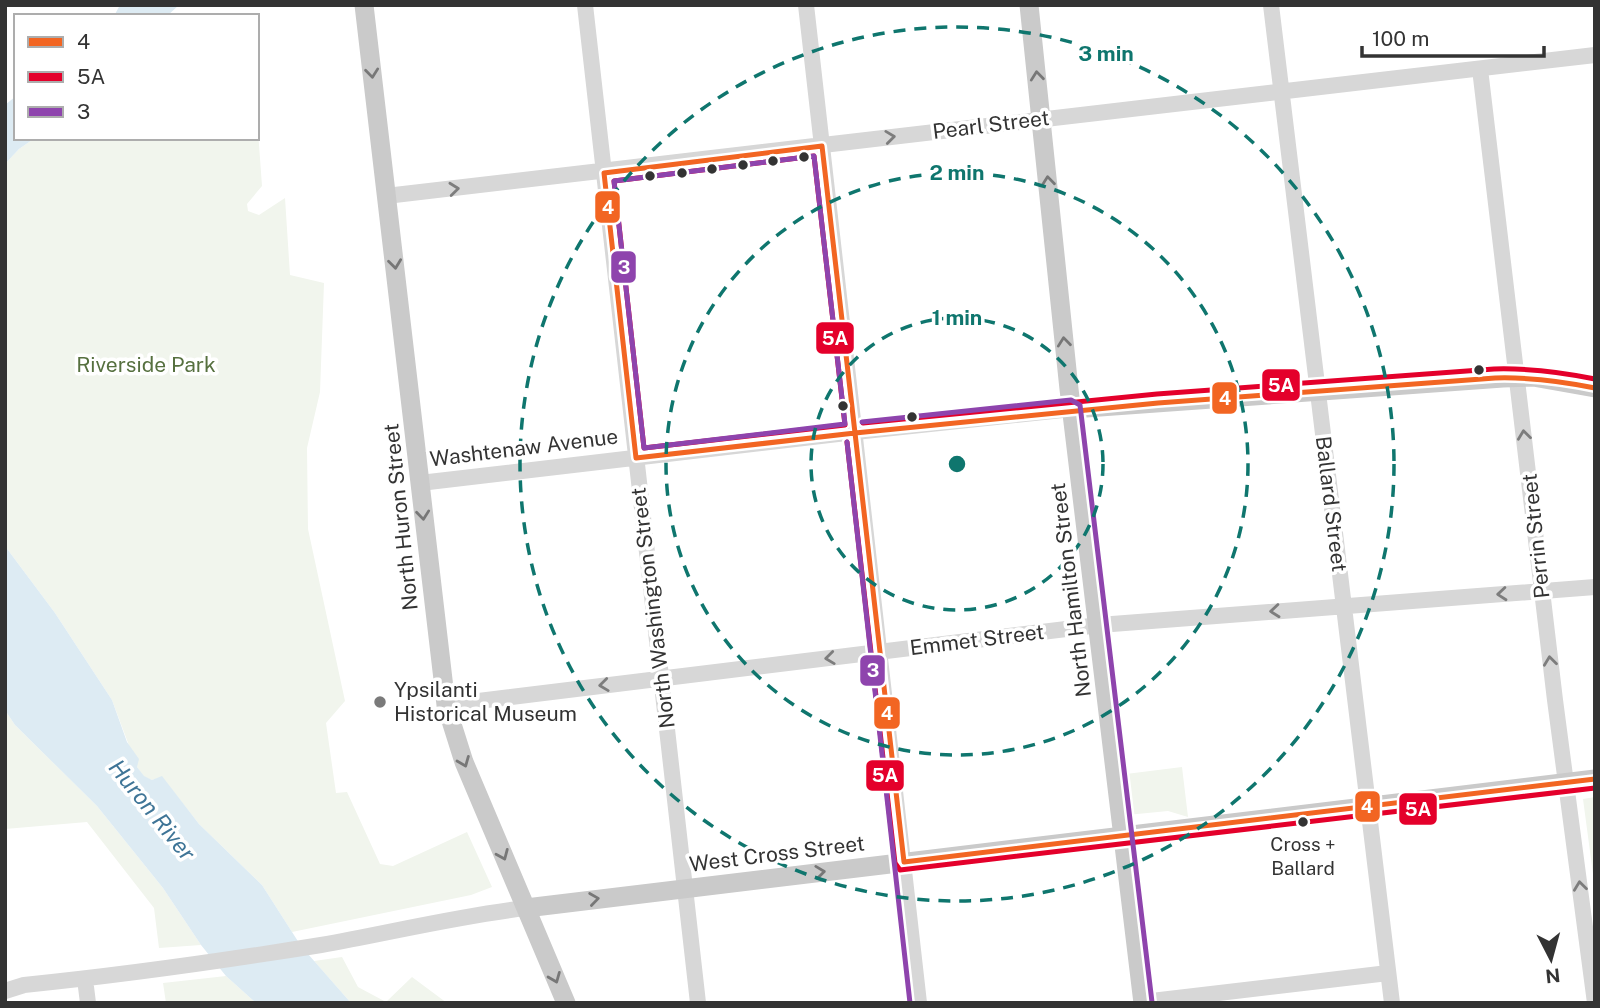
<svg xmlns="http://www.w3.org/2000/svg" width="1600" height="1008" viewBox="0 0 1600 1008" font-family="'Public Sans',sans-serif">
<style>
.green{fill:#f1f5ed}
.water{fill:#ddebf3}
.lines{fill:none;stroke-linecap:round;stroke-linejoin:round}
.minor{stroke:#d7d7d7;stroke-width:16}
.major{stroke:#cacaca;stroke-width:19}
.bus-1-casing{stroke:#fff;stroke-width:10}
.bus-2-casing{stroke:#fff;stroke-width:10}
.bus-3-casing{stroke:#fff;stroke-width:10}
.bus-1{stroke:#f26522;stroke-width:5}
.bus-2{stroke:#e4002b;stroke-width:5}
.bus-3{stroke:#8e44ad;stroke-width:5}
.oneway{stroke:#777}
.oneway2{stroke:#7d7d7d}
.ring{fill:none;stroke:#0f766e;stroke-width:3.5;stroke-dasharray:12 9}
.bus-dot{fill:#333;stroke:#fff;stroke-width:2.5}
.poi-dot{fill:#7a7a7a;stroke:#fff;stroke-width:2.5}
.labels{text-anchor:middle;stroke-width:7;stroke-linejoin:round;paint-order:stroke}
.bus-label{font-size:19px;fill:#333;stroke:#fff}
.street-label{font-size:21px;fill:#333;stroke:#fff}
.park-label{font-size:21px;fill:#56703f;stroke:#fff}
.poi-label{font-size:21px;fill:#333;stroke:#fff;text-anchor:start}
.water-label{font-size:23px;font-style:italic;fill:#3f7597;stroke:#fff}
.centre{fill:#0f766e;stroke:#fff;stroke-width:3.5}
.ring-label{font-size:21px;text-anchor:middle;font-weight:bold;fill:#0f766e;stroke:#fff;stroke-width:7;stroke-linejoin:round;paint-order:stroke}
.line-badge{stroke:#fff;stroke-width:2.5}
.badge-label{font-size:19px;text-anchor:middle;font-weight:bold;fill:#fff}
</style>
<rect width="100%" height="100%" fill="#fff"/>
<!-- green -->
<path class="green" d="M257,117L262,186L247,204L248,211L259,215L285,198L290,275L324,283L320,392L307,448L308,529L345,701L326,723L336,793L347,792L380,864L393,866L467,832L492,887L471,895L292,932L262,885L199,824L162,777L152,780L144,777L137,767L112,700L55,613L5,546V164L19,149L35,138H257Z
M5,710L15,725L97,806L163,888L201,945L159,948L154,908L87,822L5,829Z
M1182,767L1188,817L1168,811L1127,815L1129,802L1126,774Z
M1595,797V889L1583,799Z
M342,957L358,987L386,1002L412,977L447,1003H351L314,961Z
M226,976L256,1003H166L163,983Z"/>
<!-- water -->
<path class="water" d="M120,5H179L167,16H114Z
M16,96V138H35L19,149L5,164V105Z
M5,546L55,613L112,700L127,742L139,759L137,767L144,776L152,780L162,776L199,824L262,885L301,946L351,1003H256L226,976L201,945L163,888L97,806L15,725L5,710Z"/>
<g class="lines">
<!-- minor -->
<path class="minor" d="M585,5L698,1003
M806,5L919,1003
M1271,5L1392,1003
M1480,69L1555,700L1595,1003
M386,196L1595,55
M420,483L855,432L1072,409
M446,705L1099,625L1595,587
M85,979L88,1003
M5,991L24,985C123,975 222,961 321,945C389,933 457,916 526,908
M1143,1002L1388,973"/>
<!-- major -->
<path class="major" d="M364,5L446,705L464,762L566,1003
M1029,5L1069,389L1143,1003
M1072,409L1503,378L1533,377L1595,388
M526,908L1595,779"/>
<!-- bus-1 casing -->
<g class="bus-1-casing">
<path id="bus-1" d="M822,146L855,433L636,458L604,173Z
M855,433L904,862L1595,779
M855,433L1158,403L1495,378C1529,377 1561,381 1595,388"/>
</g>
<!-- bus-2 casing -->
<g class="bus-2-casing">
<path id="bus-2" d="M814,156L845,425L644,448L614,181Z
M863,423L1157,394L1494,369C1529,368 1561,372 1595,379
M847,442L895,863L900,870L1595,788"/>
</g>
<!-- bus-3 casing -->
<g class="bus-3-casing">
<path id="bus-3" d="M814,156L845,424L644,448L614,181Z
M862,422L1071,400L1080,405L1152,1002
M847,442L910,1003"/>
</g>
<!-- bus-1 -->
<use href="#bus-1" class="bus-1"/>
<!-- bus-2 -->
<use href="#bus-2" class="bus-2"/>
<!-- bus-3 -->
<use href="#bus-3" class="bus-3"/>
</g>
<!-- one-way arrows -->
<defs><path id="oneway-chevron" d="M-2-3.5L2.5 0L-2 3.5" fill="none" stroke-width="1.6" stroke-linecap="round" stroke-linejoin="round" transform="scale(1.75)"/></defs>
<g class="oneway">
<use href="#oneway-chevron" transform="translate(372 73) rotate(84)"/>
<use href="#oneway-chevron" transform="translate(1037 76) rotate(-96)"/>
<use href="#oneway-chevron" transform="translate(1048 181) rotate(-96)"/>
<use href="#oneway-chevron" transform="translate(395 264) rotate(83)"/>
<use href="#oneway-chevron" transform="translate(1064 342) rotate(-96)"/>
<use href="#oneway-chevron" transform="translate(423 515) rotate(84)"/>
<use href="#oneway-chevron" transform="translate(464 762) rotate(68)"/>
<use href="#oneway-chevron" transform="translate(503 855) rotate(67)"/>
<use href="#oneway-chevron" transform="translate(820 872) rotate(-7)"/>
<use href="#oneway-chevron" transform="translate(594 899) rotate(-8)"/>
<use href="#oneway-chevron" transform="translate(555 978) rotate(68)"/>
</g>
<g class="oneway2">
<use href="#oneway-chevron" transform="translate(890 137) rotate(-7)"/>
<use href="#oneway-chevron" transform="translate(454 189) rotate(-6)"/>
<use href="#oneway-chevron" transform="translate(1524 435) rotate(-97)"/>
<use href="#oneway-chevron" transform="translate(1502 594) rotate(175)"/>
<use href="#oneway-chevron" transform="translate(1275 611) rotate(175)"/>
<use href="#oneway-chevron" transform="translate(830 658) rotate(173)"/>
<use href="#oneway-chevron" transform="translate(1550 661) rotate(-97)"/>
<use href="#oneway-chevron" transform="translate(604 685) rotate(173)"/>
<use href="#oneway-chevron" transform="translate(1580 886) rotate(-97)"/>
</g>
<!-- distance rings -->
<g class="ring">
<circle cx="957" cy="464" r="146"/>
<circle cx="957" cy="464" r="291"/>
<circle cx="957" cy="464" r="437"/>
</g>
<!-- markers -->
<g class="bus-dot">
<circle cx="804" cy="157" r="6"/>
<circle cx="773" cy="161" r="6"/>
<circle cx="743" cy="165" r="6"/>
<circle cx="712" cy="169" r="6"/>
<circle cx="682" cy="173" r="6"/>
<circle cx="650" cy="176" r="6"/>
<circle cx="1479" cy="370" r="6"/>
<circle cx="843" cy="406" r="6"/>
<circle cx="912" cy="417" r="6"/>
<circle cx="1303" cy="822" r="6"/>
</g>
<circle class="poi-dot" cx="380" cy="702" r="7"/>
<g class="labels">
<!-- bus labels -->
<g class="bus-label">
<text x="1303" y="851">Cross +<tspan x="1303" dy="24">Ballard</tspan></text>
</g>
<!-- street labels -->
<g class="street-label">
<text transform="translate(991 125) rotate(-7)" y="7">Pearl Street</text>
<text transform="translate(524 448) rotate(-7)" y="7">Washtenaw Avenue</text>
<text transform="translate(1331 504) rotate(83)" y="7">Ballard Street</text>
<text transform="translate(401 517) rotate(-96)" y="7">North Huron Street</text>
<text transform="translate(1536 536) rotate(-96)" y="7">Perrin Street</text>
<text transform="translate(1071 590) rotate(-97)" y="7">North Hamilton Street</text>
<text transform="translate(653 608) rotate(-97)" y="7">North Washington Street</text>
<text transform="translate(977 640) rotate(-7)" y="7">Emmet Street</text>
<text transform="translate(777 854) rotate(-7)" y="7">West Cross Street</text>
</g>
<!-- park labels -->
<g class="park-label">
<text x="146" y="372">Riverside Park</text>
</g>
<!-- poi labels -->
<g class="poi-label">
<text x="394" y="697">Ypsilanti<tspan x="394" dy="24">Historical Museum</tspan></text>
</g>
<!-- water labels -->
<g class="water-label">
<text transform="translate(152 810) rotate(51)" y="8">Huron River</text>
</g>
</g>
<circle cx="957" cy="464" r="10" class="centre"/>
<g class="ring-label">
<text x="1106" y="61">3 min</text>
<text x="957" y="180">2 min</text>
<text x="957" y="325">1 min</text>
</g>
<g class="line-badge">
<rect x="594" y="190" width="27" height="34" rx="7" fill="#f26522"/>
<rect x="610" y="250" width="27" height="34" rx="7" fill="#8e44ad"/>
<rect x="815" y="321" width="40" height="34" rx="7" fill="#e4002b"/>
<rect x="1261" y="368" width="40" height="34" rx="7" fill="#e4002b"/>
<rect x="1211" y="381" width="27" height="34" rx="7" fill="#f26522"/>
<rect x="859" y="654" width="27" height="33" rx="7" fill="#8e44ad"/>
<rect x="873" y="696" width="28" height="34" rx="7" fill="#f26522"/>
<rect x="865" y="759" width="40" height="33" rx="7" fill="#e4002b"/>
<rect x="1354" y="790" width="27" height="33" rx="7" fill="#f26522"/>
<rect x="1398" y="792" width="40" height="34" rx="7" fill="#e4002b"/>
</g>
<g class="badge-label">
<text x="608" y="214">4</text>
<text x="624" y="274">3</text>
<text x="835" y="345">5A</text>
<text x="1281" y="392">5A</text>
<text x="1225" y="405">4</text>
<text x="873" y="677">3</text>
<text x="887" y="720">4</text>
<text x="885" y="782">5A</text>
<text x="1367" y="813">4</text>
<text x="1418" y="816">5A</text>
</g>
<!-- border -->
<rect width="1600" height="1008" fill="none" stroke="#333333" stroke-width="14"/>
<!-- legend -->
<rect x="14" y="14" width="245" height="126" fill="#ffffff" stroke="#adadad" stroke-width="2"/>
<rect x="28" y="37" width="35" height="10" fill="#f26522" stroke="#adadad" stroke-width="2"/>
<text x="77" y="49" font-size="21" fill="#333333">4</text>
<rect x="28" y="72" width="35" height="10" fill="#e4002b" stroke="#adadad" stroke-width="2"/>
<text x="77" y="84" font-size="21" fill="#333333">5A</text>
<rect x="28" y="107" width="35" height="10" fill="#8e44ad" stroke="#adadad" stroke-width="2"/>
<text x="77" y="119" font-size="21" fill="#333333">3</text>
<!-- north arrow -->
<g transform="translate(1551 959) rotate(174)" stroke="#ffffff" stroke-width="5" paint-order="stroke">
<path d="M0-5L12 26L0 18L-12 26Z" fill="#333333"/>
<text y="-10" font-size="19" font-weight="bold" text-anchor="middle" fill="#333333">N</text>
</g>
<!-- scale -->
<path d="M1362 46v10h182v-10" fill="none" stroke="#333333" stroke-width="3.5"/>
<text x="1372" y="46" font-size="21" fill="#333333" stroke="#ffffff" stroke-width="5" paint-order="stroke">100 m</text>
</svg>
